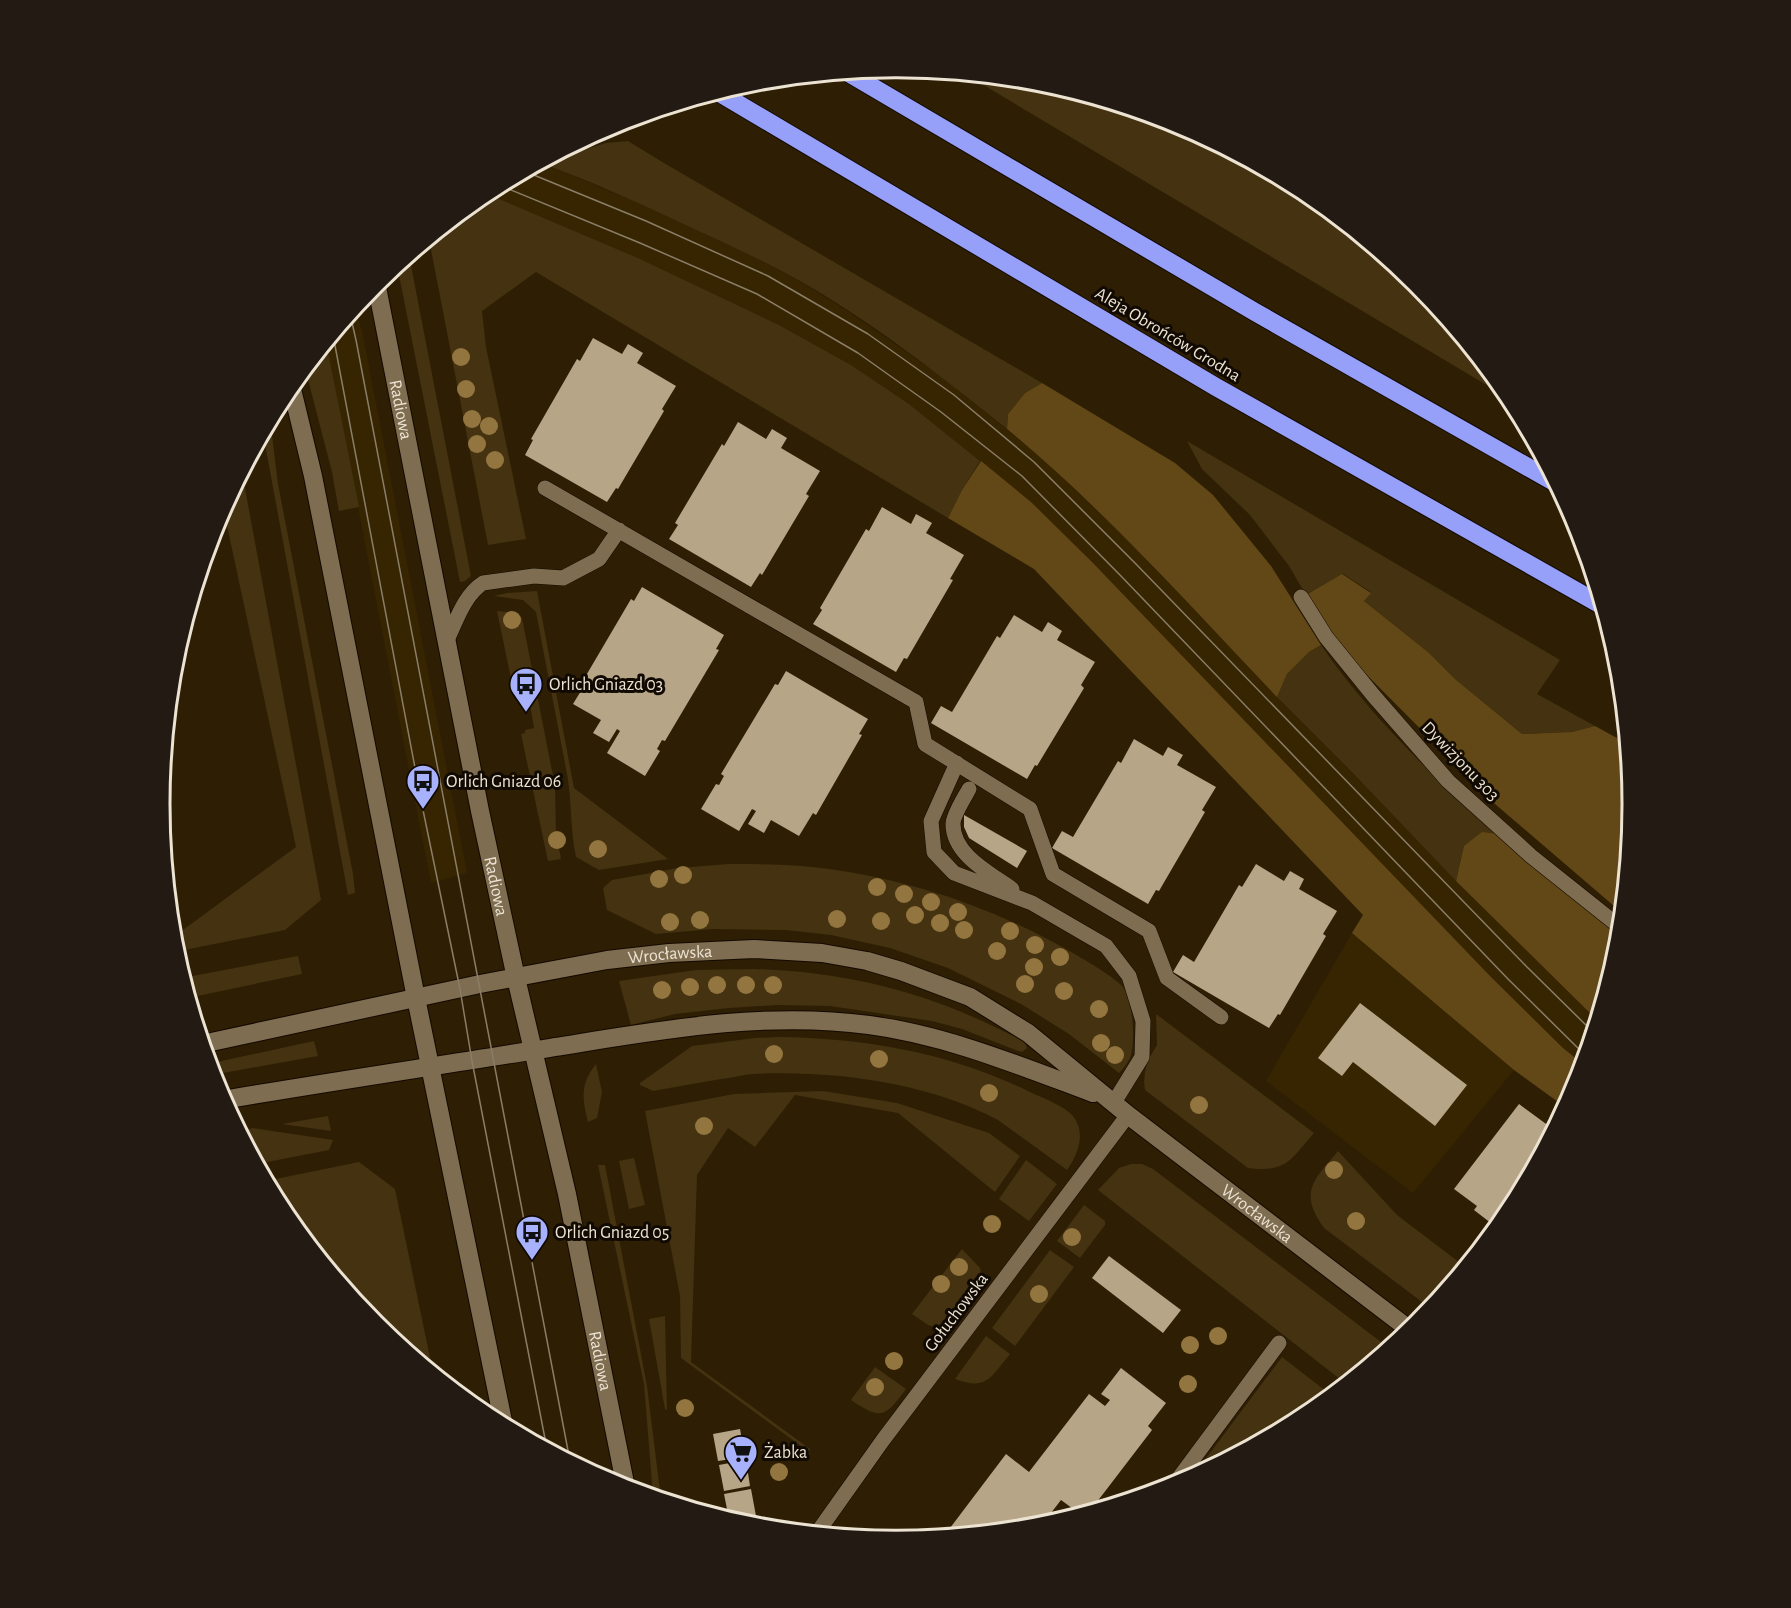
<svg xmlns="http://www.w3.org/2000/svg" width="1791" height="1608" viewBox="0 0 1791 1608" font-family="'Alegreya Sans',sans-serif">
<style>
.built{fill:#372501}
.green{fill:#443210}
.forest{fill:#624816}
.building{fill:#b7a587}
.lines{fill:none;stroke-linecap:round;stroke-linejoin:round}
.lane-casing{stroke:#140900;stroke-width:16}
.secondary-casing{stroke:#140900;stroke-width:20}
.highway-casing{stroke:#140900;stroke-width:20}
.lane{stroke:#7e6d50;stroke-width:15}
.secondary{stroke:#7e6d50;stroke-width:18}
.highway{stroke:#96a0f8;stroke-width:18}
.tram{stroke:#8a7e69;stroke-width:1.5}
.tree{fill:#937540}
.labels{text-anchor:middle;stroke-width:6;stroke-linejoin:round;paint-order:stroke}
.street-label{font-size:18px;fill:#ece3d3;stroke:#110a02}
.poi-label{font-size:18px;fill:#ece3d3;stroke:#110a02;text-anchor:start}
.rim{fill:none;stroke:#ece3d3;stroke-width:3}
</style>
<rect width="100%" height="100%" fill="#2e1f04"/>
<!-- built -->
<path class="built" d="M540,163L569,174L666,215L747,253L801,282L847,311L938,374L1042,458L1123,535L1277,697L1347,767L1456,881L1596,1019L1583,1064L1563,1048L1491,977L1126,597L1031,502L909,404L851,365L779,325L638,258L485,193Z
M355,307L362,331L467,873L431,883L326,342Z
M1352,933L1514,1070L1413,1193L1266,1081Z"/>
<!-- green -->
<path class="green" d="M965,74L1040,82L1178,124L1305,192L1417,283L1510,399Z
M628,141L664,163L1042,383L1025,393L1008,414L1007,429C941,376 874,323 800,281C764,261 727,244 690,227C641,204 591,181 540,163L567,149L583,150L606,143Z
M485,193L638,258L779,325L851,365L909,404L980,461L962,490L948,518L536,272L482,311L486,347L526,539L488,545L429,239Z
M409,255L471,576L465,581L460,582L397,265Z
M326,342L359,507L339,511L332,472L305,368Z
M270,419L278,484L353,874L355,893L348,895L263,433Z
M1187,441L1560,660L1537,694L1595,726L1572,732L1522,734L1455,679L1428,652L1364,601L1371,592L1343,574L1306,595L1289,566L1250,515L1202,469Z
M242,472L321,900L285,930L174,952L172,938L296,847L223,507Z
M537,591L574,788L668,859L599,870L576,857C570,829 572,801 567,774L536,612L523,600L494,596L507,593Z
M497,611L518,613L522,618L555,786L556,833L561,859L548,861L521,734L525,733V730L534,728L529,698L518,699L515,698Z
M1321,645C1370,716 1433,777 1498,834L1464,846L1456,881L1347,767L1277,697L1287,674L1309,652Z
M729,864C762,864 796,864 829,869C917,881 1002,911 1078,956C1090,963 1114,977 1123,987C1133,1000 1136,1043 1130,1058C1127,1064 1123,1069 1119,1073L1069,1034L1021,1004L948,968L890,948L831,935L786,930L713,929L656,934L607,910L603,888L612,880L678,868Z
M298,956L302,974L188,998L182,978Z
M754,969C852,972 934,994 1021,1040L1025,1043L1027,1048L1022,1052L1018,1051L962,1029L932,1021L830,1006L777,1005L729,1008L675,1014L631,1025L619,981L696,970Z
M1156,1014L1314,1133C1291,1159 1287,1173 1248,1168L1145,1090L1144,1082L1145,1072L1148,1060L1157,1045Z
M778,1037C866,1038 952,1053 1032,1093C1043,1098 1064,1106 1072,1115C1087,1132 1078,1155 1067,1170L998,1120C927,1082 831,1070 752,1074C742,1075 731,1078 721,1079C698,1083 675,1087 653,1091L640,1085V1083L692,1046L755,1038Z
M314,1041L318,1056L212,1075L208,1064Z
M596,1064L602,1092L597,1118L588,1122C582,1099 580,1084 596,1064Z
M823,1091L897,1103L989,1133L1020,1156L995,1192L898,1113L795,1095L755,1147L728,1128L697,1175L691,1362L810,1449L809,1452L681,1358L680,1296L645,1111L734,1094Z
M328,1116L331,1131L282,1124Z
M253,1128L333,1140L329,1150L257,1164L239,1131Z
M1338,1151L1397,1215L1464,1266L1430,1308L1324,1228C1298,1192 1314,1180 1338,1151Z
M634,1158L645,1205L629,1209L619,1161Z
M1026,1160L1057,1184L1029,1221L999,1199Z
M359,1162L395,1189L433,1372L374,1325L283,1213L266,1181Z
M1131,1164H1142L1153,1169L1389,1348L1345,1383L1098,1190L1119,1168Z
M598,1165H605L647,1386L661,1499L653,1496L644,1384Z
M1084,1205L1105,1221V1225L1080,1258L1057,1241Z
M962,1249L980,1268L982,1278L981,1288L956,1322L948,1327L938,1328L928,1325L912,1314Z
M1050,1250L1074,1267L1015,1346L992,1328Z
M665,1316L667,1410L665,1409L649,1319Z
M986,1336L1010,1354C991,1377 987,1391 955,1379Z
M1282,1357L1331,1395L1304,1417L1192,1477Z
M875,1367L906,1389C885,1417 882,1421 851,1400Z"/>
<!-- forest -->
<path class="forest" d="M1042,383L1175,463L1213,495L1271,566L1321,645L1309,652L1287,674L1277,697C1189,605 1105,510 1007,429L1008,414L1025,393Z
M981,461L1031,502L1093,563L1491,977L1563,1048L1583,1064L1576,1086L1565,1107L1514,1070L1352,933L1363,915L1034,569L948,518L962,490Z
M1342,574L1371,593L1364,601L1428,652L1455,679L1522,734L1572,732L1595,726L1626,743L1632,804L1621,912L1495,804L1357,665L1337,641L1306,595Z
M1482,832L1498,834L1619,934L1618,948L1596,1019L1456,881L1464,846Z"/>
<!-- building -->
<path class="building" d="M593,338L622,354L628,344L643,353L637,363L676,386L662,409L664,411L618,489L616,488L607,502L525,455L533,440L531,439L577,359L580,361Z
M738,422L766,439L772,429L787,438L781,448L820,471L806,494L809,496L762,575L760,573L751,587L669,539L678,525L675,523L722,444L724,446Z
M882,507L911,524L916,514L932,523L926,533L964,555L950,579L953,580L907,659L904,658L896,672L813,624L822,610L820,608L866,529L869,531Z
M642,587L724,635L716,649L719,650L665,741L662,740L657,749L660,751L645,776L607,753L620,731L617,729L609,742L593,733L601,720L573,704L587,681L584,679L631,599L634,601Z
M1014,615L1042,632L1048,622L1062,631L1057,640L1095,662L1081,685L1084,688L1037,766L1035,765L1027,779L931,723L941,706L952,712L997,636L1000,638Z
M786,671L868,719L859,734L862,735L816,815L813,813L799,836L771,820L764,833L748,824L756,811L752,809L739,831L701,809L716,784L719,785L724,776L721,774L775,684L778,685Z
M1134,739L1163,756L1168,747L1183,755L1177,765L1216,787L1202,810L1205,812L1159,891L1156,890L1148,904L1052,848L1062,831L1073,837L1118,761L1121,763Z
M964,815L1027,851L1017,868L969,838L964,827Z
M1256,864L1284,881L1290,871L1304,879L1299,889L1337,911L1323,934L1326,936L1280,1015L1278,1014L1269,1028L1173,972L1183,955L1194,962L1239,885L1242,887Z
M1360,1003L1467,1085L1435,1126L1353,1062L1342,1076L1318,1058Z
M1519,1104L1553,1129L1508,1213L1496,1227L1474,1210L1477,1206L1454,1189Z
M1109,1256L1181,1310L1163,1333L1092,1278Z
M1121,1368L1166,1403L1148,1426L1152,1430L1090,1511L1080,1514L1061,1500L1041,1526L944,1536L1006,1454L1029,1472L1089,1394L1105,1406L1110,1400L1101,1394Z
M740,1429L745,1457L718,1461L713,1434Z
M746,1460L750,1486L724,1491L719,1465Z
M751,1489L756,1516L732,1520L729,1519L724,1494Z"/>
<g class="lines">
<!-- lane casing -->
<g class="lane-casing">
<path id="lane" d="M545,488L916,702L925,744L1030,809L1053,874L1149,931L1167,978L1221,1017
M1301,597L1326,637L1373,695L1448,781L1531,856L1620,927
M446,642C456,622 464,595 483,583L534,576L563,578L599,559L619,530
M957,763L931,821L934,852L954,873L1032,903L1106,946L1129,976L1143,1021L1142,1057L1113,1104
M969,789C965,797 953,815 953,824C953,855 990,873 1012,889
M1173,1486L1279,1343
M817,1533L883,1440L1128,1115"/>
</g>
<!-- secondary casing -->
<g class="secondary-casing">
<g id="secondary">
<path id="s1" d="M376,282L480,811L516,978L567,1194L626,1488"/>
<path d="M291,385L313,476L416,998L504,1426"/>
<path id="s2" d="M202,1044L480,984L607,960L669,953L754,949L822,953L867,961L901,971L970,997L1028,1033L1128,1115L1410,1330"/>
<path d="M223,1100C327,1082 431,1067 536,1050C646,1033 757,1010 869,1025C946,1035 1020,1066 1093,1093"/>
</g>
</g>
<!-- highway casing -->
<g class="highway-casing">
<path id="highway" d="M847,72L1255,312L1554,482
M718,92L1216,387L1601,605"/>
</g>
<!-- lane -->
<use href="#lane" class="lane"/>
<!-- secondary -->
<use href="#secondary" class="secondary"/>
<!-- highway -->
<use href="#highway" class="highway"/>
<!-- tram -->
<path class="tram" d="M524,171L646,221L768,276L868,334L954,395L1034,462L1135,563L1526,966L1592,1031
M499,185L640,243L757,294L858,353L941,412L1022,476L1120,575L1508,979L1585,1055
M350,314L356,340L570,1461
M333,335L423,810L460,989L472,1061L547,1449"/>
</g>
<!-- trees -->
<g class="tree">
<circle cx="461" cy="357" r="9"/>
<circle cx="466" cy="389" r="9"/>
<circle cx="472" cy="419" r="9"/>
<circle cx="489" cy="426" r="9"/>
<circle cx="477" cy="444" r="9"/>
<circle cx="495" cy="460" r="9"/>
<circle cx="512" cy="620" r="9"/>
<circle cx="557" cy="840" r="9"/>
<circle cx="598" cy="849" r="9"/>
<circle cx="683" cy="875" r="9"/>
<circle cx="659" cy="879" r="9"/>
<circle cx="877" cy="887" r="9"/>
<circle cx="904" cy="894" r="9"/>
<circle cx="931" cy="902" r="9"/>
<circle cx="958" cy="912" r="9"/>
<circle cx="915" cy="915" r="9"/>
<circle cx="837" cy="919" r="9"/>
<circle cx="700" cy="920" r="9"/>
<circle cx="881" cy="921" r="9"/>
<circle cx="670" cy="922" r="9"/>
<circle cx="940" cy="923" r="9"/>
<circle cx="964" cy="930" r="9"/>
<circle cx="1010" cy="931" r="9"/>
<circle cx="1035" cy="945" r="9"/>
<circle cx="997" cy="951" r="9"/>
<circle cx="1060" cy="957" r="9"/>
<circle cx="1034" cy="967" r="9"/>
<circle cx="1025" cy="984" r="9"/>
<circle cx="717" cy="985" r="9"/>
<circle cx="746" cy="985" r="9"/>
<circle cx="773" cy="985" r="9"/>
<circle cx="690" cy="987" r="9"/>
<circle cx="662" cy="990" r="9"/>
<circle cx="1064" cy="991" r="9"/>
<circle cx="1099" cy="1009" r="9"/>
<circle cx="1101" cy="1043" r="9"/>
<circle cx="774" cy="1054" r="9"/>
<circle cx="1115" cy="1055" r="9"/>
<circle cx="879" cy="1059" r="9"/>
<circle cx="989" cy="1093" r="9"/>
<circle cx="1199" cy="1105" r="9"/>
<circle cx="704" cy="1126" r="9"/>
<circle cx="1334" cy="1170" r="9"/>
<circle cx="1356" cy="1221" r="9"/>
<circle cx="992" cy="1224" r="9"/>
<circle cx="1072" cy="1237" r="9"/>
<circle cx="959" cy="1267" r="9"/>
<circle cx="941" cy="1284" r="9"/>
<circle cx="1039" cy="1294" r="9"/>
<circle cx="1218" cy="1336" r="9"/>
<circle cx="1190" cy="1345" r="9"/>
<circle cx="894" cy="1361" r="9"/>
<circle cx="1188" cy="1384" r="9"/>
<circle cx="875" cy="1387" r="9"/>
<circle cx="685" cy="1408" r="9"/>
<circle cx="779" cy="1472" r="9"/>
</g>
<!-- icons -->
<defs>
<g id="bus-pin" transform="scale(1.725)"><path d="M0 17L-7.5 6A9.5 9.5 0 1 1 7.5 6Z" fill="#a7b1fc" stroke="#110a02"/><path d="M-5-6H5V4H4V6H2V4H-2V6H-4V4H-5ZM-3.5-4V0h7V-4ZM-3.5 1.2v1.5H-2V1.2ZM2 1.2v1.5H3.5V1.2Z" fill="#111"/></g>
<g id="supermarket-pin" transform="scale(1.725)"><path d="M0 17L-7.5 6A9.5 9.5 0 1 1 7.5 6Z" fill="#a7b1fc" stroke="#110a02"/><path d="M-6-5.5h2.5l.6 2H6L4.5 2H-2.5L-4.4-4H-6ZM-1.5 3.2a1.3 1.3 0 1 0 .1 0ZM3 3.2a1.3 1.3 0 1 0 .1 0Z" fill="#111"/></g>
</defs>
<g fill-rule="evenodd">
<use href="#bus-pin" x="526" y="684"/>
<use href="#bus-pin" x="423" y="781"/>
<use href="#bus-pin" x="532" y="1232"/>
<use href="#supermarket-pin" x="741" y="1452"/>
</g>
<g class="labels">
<!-- street labels -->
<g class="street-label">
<text transform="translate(1168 334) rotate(31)" y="6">Aleja Obrońców Grodna</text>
<text dy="6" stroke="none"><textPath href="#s1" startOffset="130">Radiowa</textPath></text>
<text transform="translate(1461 761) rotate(46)" y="6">Dywizjonu 303</text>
<text dy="6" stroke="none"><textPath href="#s1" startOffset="616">Radiowa</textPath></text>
<text dy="6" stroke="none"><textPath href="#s2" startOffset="477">Wrocławska</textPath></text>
<text dy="6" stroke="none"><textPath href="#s2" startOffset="1144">Wrocławska</textPath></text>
<text transform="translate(956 1312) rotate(-53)" y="6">Gołuchowska</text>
<text dy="6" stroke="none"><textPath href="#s1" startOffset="1102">Radiowa</textPath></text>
</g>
<!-- poi labels -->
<g class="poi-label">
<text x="549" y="690">Orlich Gniazd 03</text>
<text x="446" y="787">Orlich Gniazd 06</text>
<text x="555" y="1238">Orlich Gniazd 05</text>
<text x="764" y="1458">Żabka</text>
</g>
</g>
<!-- crop -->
<path d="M0 0H1791V1608H0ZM170 804a726 726 0 1 1 1452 0a726 726 0 1 1-1452 0Z" fill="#231b13" fill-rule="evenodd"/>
<path class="rim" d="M170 804a726 726 0 1 1 1452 0a726 726 0 1 1-1452 0Z"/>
</svg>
